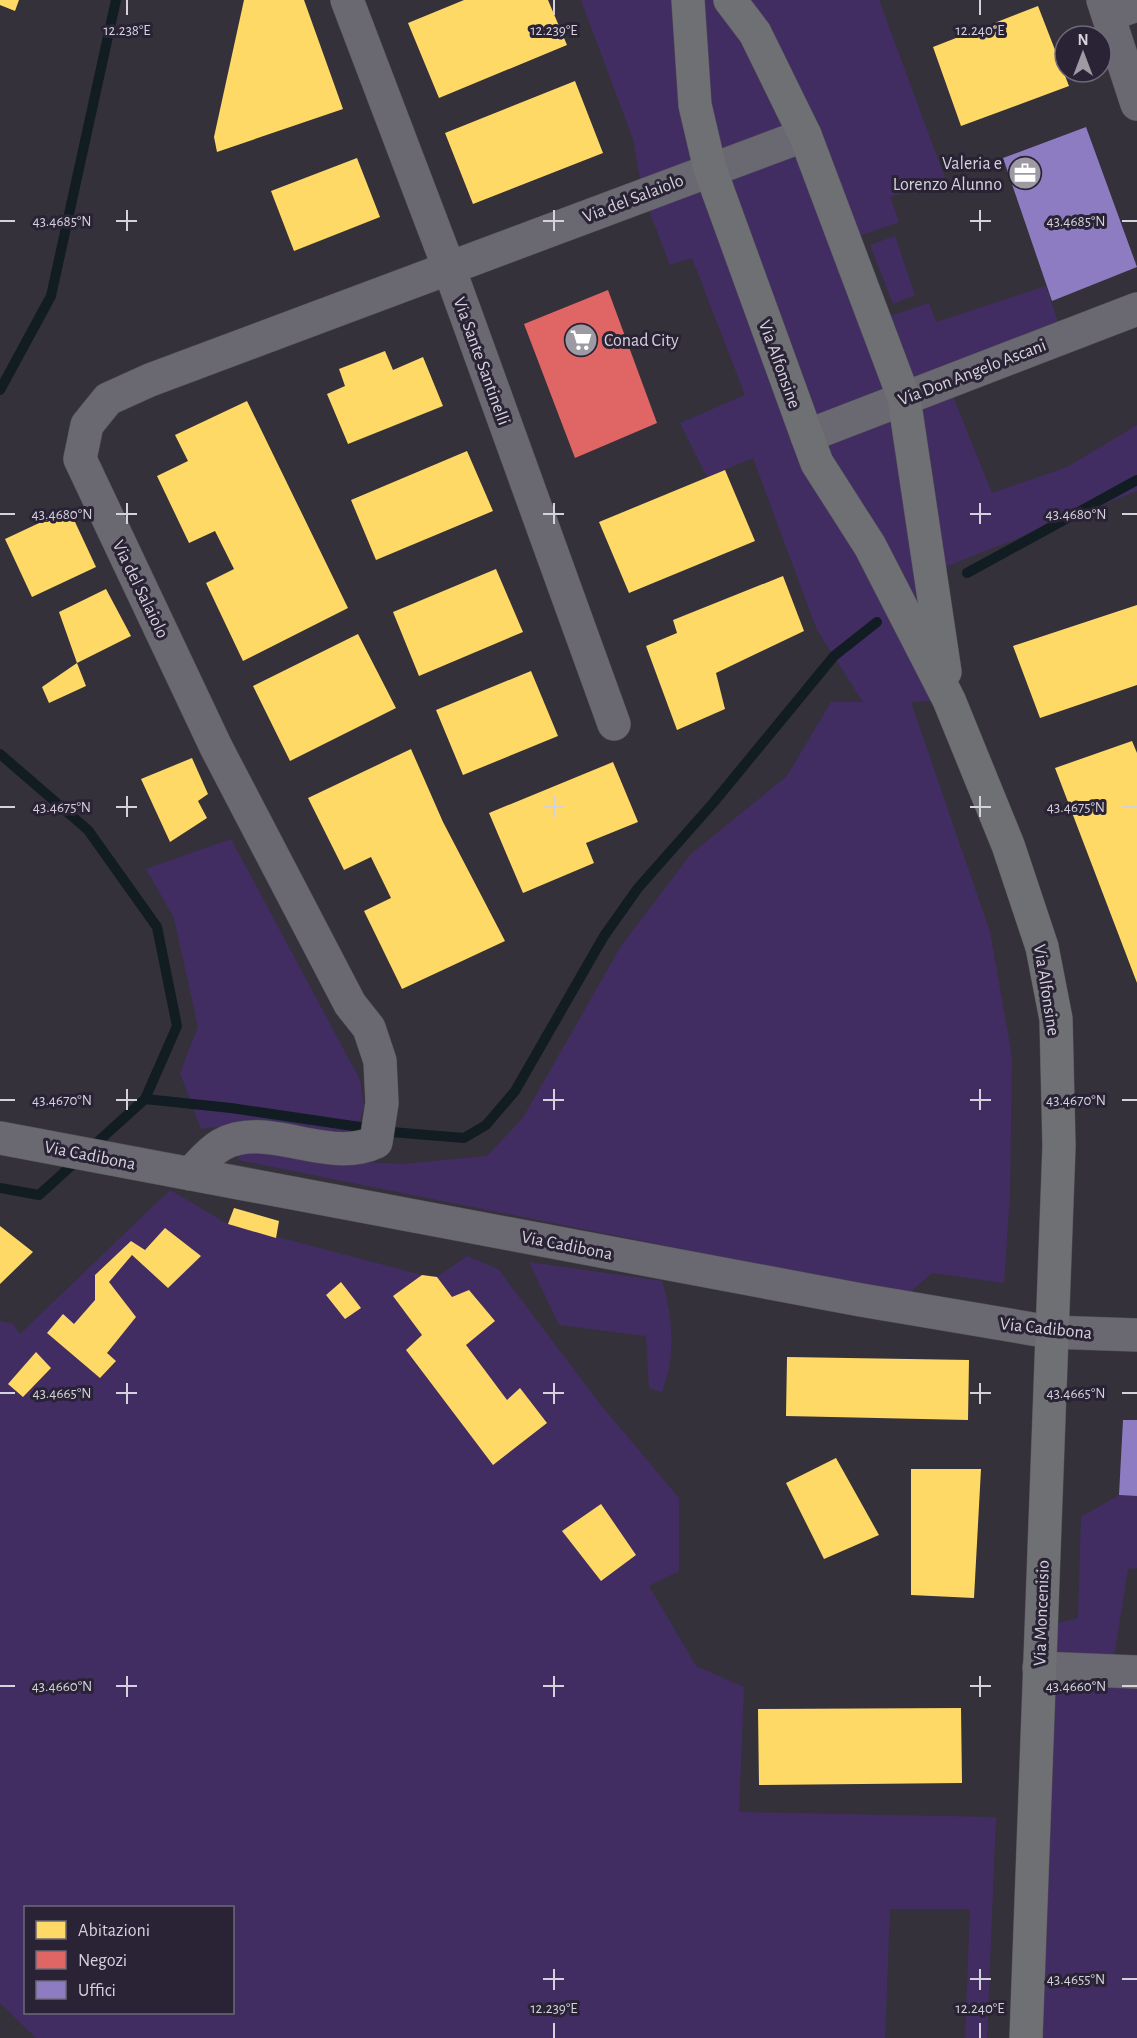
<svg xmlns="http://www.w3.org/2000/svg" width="1137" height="2038" viewBox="0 0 1137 2038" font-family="'Alegreya Sans',sans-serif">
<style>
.green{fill:#422d63;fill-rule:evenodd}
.homes{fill:#ffd966}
.shops{fill:#e06666}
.offices{fill:#8e7cc3}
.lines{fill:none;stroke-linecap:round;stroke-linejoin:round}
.stream{stroke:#111d22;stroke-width:10}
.minor-casing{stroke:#514f56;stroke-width:34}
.major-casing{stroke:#514f56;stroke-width:34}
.minor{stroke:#6a6870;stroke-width:33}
.major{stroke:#6e7074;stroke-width:33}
.ticks{fill:none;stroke:#d5d2dd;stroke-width:2}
.labels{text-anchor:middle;stroke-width:6;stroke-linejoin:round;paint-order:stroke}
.poi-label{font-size:18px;fill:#d5d2dd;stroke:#292335;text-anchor:end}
.street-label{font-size:18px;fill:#d5d2dd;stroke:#292335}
.ticks-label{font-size:15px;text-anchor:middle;fill:#d5d2dd;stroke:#292335;stroke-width:6;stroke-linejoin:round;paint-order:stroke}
</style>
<rect width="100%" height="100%" fill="#34313b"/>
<!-- green -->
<path class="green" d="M581,0H879L945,178L890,197L899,222L845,241L875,321L929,303L936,322L1046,286L1063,337L947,382L992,493L1067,467L1137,425V491L930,573L949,700L911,702L990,932L1012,1057L1010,1194L1004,1283L932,1273L908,1294L238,1160L239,1153L252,1149L343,1161L402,1164L487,1156L523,1118L621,946L691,854L787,776L831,702H863L817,630L753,458L707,477L680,423L745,395L692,258L670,265L643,195L633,139Z
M895,236L915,295L893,304L870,245Z
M231,839L360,1080L364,1106L357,1130C306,1142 253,1120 201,1129L180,1073L198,1027L174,918L146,869Z
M170,1190L228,1224L422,1275L437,1277L467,1256L498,1269L600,1404L679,1498V1571L649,1586L696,1666L744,1687L739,1812L996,1817L987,2038H965L970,1909H890L885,2038H36L0,2003V1321L13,1324L20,1334ZM26,1908H232V2012H26Z
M529,1262L662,1281C673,1317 676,1357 662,1392L649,1388L646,1336L559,1325Z
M1119,1495L1137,1496V1568L1128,1569L1112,1670L1137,1672V2038H1026L1040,1628L1078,1618L1081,1517Z"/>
<!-- homes -->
<path class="homes" d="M0,0H19L15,11L0,5Z
M244,0H304L343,109L217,152L214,137Z
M464,0H548L567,45L439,98L408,23Z
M1038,6L1069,86L961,126L933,47Z
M575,81L603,153L473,204L445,133Z
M357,158L380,217L294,251L271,191Z
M385,351L393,370L423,357L443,406L348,444L327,394L345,386L339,369Z
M247,401L348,608L243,661L206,583L234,569L215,531L189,543L157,476L188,461L175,435Z
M467,451L493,511L376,560L351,500Z
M725,470L755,541L629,593L599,522Z
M69,509L96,567L32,597L5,539Z
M496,569L523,632L419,676L393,612Z
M783,576L804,631L716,673L725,709L677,730L646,646L677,633L673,620Z
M106,589L131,636L77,663L86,686L49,703L42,687L77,663L59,612Z
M1137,605V685L1040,718L1013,646Z
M358,634L396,708L290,761L253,686Z
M531,671L558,736L463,775L436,710Z
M1132,741L1137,753V983L1055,768Z
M411,749L443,822L505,941L402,989L364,911L391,898L371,857L344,870L308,798Z
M192,758L208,794L198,801L207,818L170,842L141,779Z
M613,762L638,822L586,843L594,863L523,893L489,813Z
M234,1208L279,1221L276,1238L228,1224Z
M0,1226L33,1252L0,1284Z
M165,1228L201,1256L168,1288L132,1255L109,1282L136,1317L107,1353L116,1361L100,1378L47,1333L63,1314L74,1324L95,1300V1275L131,1241L145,1250Z
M422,1275L437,1277L452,1297L469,1290L495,1321L466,1345L507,1400L520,1388L547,1423L493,1465L406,1350L422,1335L393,1296Z
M341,1282L361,1308L345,1319L326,1295Z
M36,1352L51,1368L23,1397L8,1384Z
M787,1357L969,1360L968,1420L786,1416Z
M836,1458L879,1535L824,1559L786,1483Z
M911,1469H981L974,1598L911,1595Z
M601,1504L636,1555L601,1581L562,1531Z
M961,1708L962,1783L759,1785L758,1709Z"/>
<!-- shops -->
<path class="shops" d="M608,290L657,423L575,458L524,324Z"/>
<!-- offices -->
<path class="offices" d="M1086,127L1137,267L1052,301L1003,158Z
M1123,1420H1137V1496L1119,1495Z"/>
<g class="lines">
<!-- stream -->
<path class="stream" d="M0,390L51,296L116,0
M967,573L1137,480
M0,754L88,830L157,927L177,1026L145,1099L39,1195L0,1188
M145,1099L231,1108L360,1127
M391,1132L464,1138L486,1125L515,1091L604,936L638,888L714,802L834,656L877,622"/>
<!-- minor casing -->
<g class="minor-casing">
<path id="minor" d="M347,0L449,268L614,724
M1103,0L1137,104
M1108,15L1137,5
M807,436L1137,309
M0,1138L861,1300L1050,1332L1137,1335
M190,1174C199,1165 209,1152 221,1145C266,1119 327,1165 376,1142L382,1103L380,1061L369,1028L350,1004L216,747L80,459L87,425L108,399L150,380L805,135
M1039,1668L1137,1672"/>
</g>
<!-- major casing -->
<g class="major-casing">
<path id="major" d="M688,0L695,105L710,169L807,436L817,463L870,546L949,700L1008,845L1042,947L1056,1019L1059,1146L1026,2038
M730,0L755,33L805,135L904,398L945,672"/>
</g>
<!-- minor -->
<use href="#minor" class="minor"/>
<!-- major -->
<use href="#major" class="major"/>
</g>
<!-- ticks -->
<path class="ticks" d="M127,0V15M554,0V15M980,0V15M127,210V231M554,210V231M980,210V231M0,221H15M116,221H137M543,221H564M970,221H991M1122,221H1137M127,503V524M554,503V524M980,503V524M0,514H15M116,514H137M543,514H564M970,514H991M1122,514H1137M127,796V817M554,796V817M980,796V817M0,807H15M116,807H137M543,807H564M970,807H991M1122,807H1137M127,1089V1110M554,1089V1110M980,1089V1110M0,1100H15M116,1100H137M543,1100H564M970,1100H991M1122,1100H1137M127,1383V1404M554,1383V1404M980,1383V1404M0,1393H15M116,1393H137M543,1393H564M970,1393H991M1122,1393H1137M127,1676V1697M554,1676V1697M980,1676V1697M0,1686H15M116,1686H137M543,1686H564M970,1686H991M1122,1686H1137M554,1969V1990M980,1969V1990M543,1979H564M970,1979H991M1122,1979H1137M554,2023V2038M980,2023V2038"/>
<!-- icons -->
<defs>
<g id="office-disc" transform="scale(1.725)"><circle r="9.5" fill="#9d9aa4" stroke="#292335"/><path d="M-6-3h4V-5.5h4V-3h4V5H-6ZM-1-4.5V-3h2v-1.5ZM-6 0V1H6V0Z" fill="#fff"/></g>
<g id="supermarket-disc" transform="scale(1.725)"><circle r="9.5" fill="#9d9aa4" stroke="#292335"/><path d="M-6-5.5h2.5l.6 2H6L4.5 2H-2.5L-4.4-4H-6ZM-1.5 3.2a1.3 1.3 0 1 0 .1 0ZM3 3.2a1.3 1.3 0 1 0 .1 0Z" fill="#fff"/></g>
</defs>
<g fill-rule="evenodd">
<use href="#office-disc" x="1025" y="173"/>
<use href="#supermarket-disc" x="581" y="340"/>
</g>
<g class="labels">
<!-- poi labels -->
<g class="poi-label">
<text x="1002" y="169">Valeria e<tspan x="1002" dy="21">Lorenzo Alunno</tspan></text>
<text x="604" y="346" text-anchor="start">Conad City</text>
</g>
<!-- street labels -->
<g class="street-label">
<text transform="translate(633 198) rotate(-21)" y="6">Via del Salaiolo</text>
<text transform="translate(482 361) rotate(70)" y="6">Via Sante Santinelli</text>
<text transform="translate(780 364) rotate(70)" y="6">Via Alfonsine</text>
<text transform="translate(972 372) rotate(-21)" y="6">Via Don Angelo Ascani</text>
<text transform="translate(141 589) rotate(64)" y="6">Via del Salaiolo</text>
<text transform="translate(1047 990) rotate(81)" y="6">Via Alfonsine</text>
<text transform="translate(90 1155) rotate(11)" y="6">Via Cadibona</text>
<text transform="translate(567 1245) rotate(11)" y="6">Via Cadibona</text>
<text transform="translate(1046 1328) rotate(6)" y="6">Via Cadibona</text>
<text transform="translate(1041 1613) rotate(-88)" y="6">Via Moncenisio</text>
</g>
</g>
<g class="ticks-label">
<text x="127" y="35">12.238°E</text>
<text x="554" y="35">12.239°E</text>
<text x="980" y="35">12.240°E</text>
<text x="62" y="226">43.4685°N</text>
<text x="1076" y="226">43.4685°N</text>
<text x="62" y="519">43.4680°N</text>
<text x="1076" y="519">43.4680°N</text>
<text x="62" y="812">43.4675°N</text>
<text x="1076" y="812">43.4675°N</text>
<text x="62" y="1105">43.4670°N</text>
<text x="1076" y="1105">43.4670°N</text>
<text x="62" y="1398">43.4665°N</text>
<text x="1076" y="1398">43.4665°N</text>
<text x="62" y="1691">43.4660°N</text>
<text x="1076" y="1691">43.4660°N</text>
<text x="1076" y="1984">43.4655°N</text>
<text x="554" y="2013">12.239°E</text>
<text x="980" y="2013">12.240°E</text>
</g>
<!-- legend -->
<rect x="24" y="1906" width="210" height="108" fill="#292335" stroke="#6e6978" stroke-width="1.5"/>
<rect x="36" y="1921" width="30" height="18" fill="#ffd966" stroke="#6e6978" stroke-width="1.5"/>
<text x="78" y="1936" font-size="18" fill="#d5d2dd">Abitazioni</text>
<rect x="36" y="1951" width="30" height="18" fill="#e06666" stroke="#6e6978" stroke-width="1.5"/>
<text x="78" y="1966" font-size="18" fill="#d5d2dd">Negozi</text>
<rect x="36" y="1981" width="30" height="18" fill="#8e7cc3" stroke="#6e6978" stroke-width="1.5"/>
<text x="78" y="1996" font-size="18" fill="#d5d2dd">Uffici</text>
<!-- north arrow -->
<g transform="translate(1083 54)"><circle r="28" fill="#292335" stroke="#6e6978" stroke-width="1.5"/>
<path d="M0-4.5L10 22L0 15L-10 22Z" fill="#9d9aa4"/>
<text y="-9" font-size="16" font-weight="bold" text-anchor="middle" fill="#d5d2dd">N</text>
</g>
</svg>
